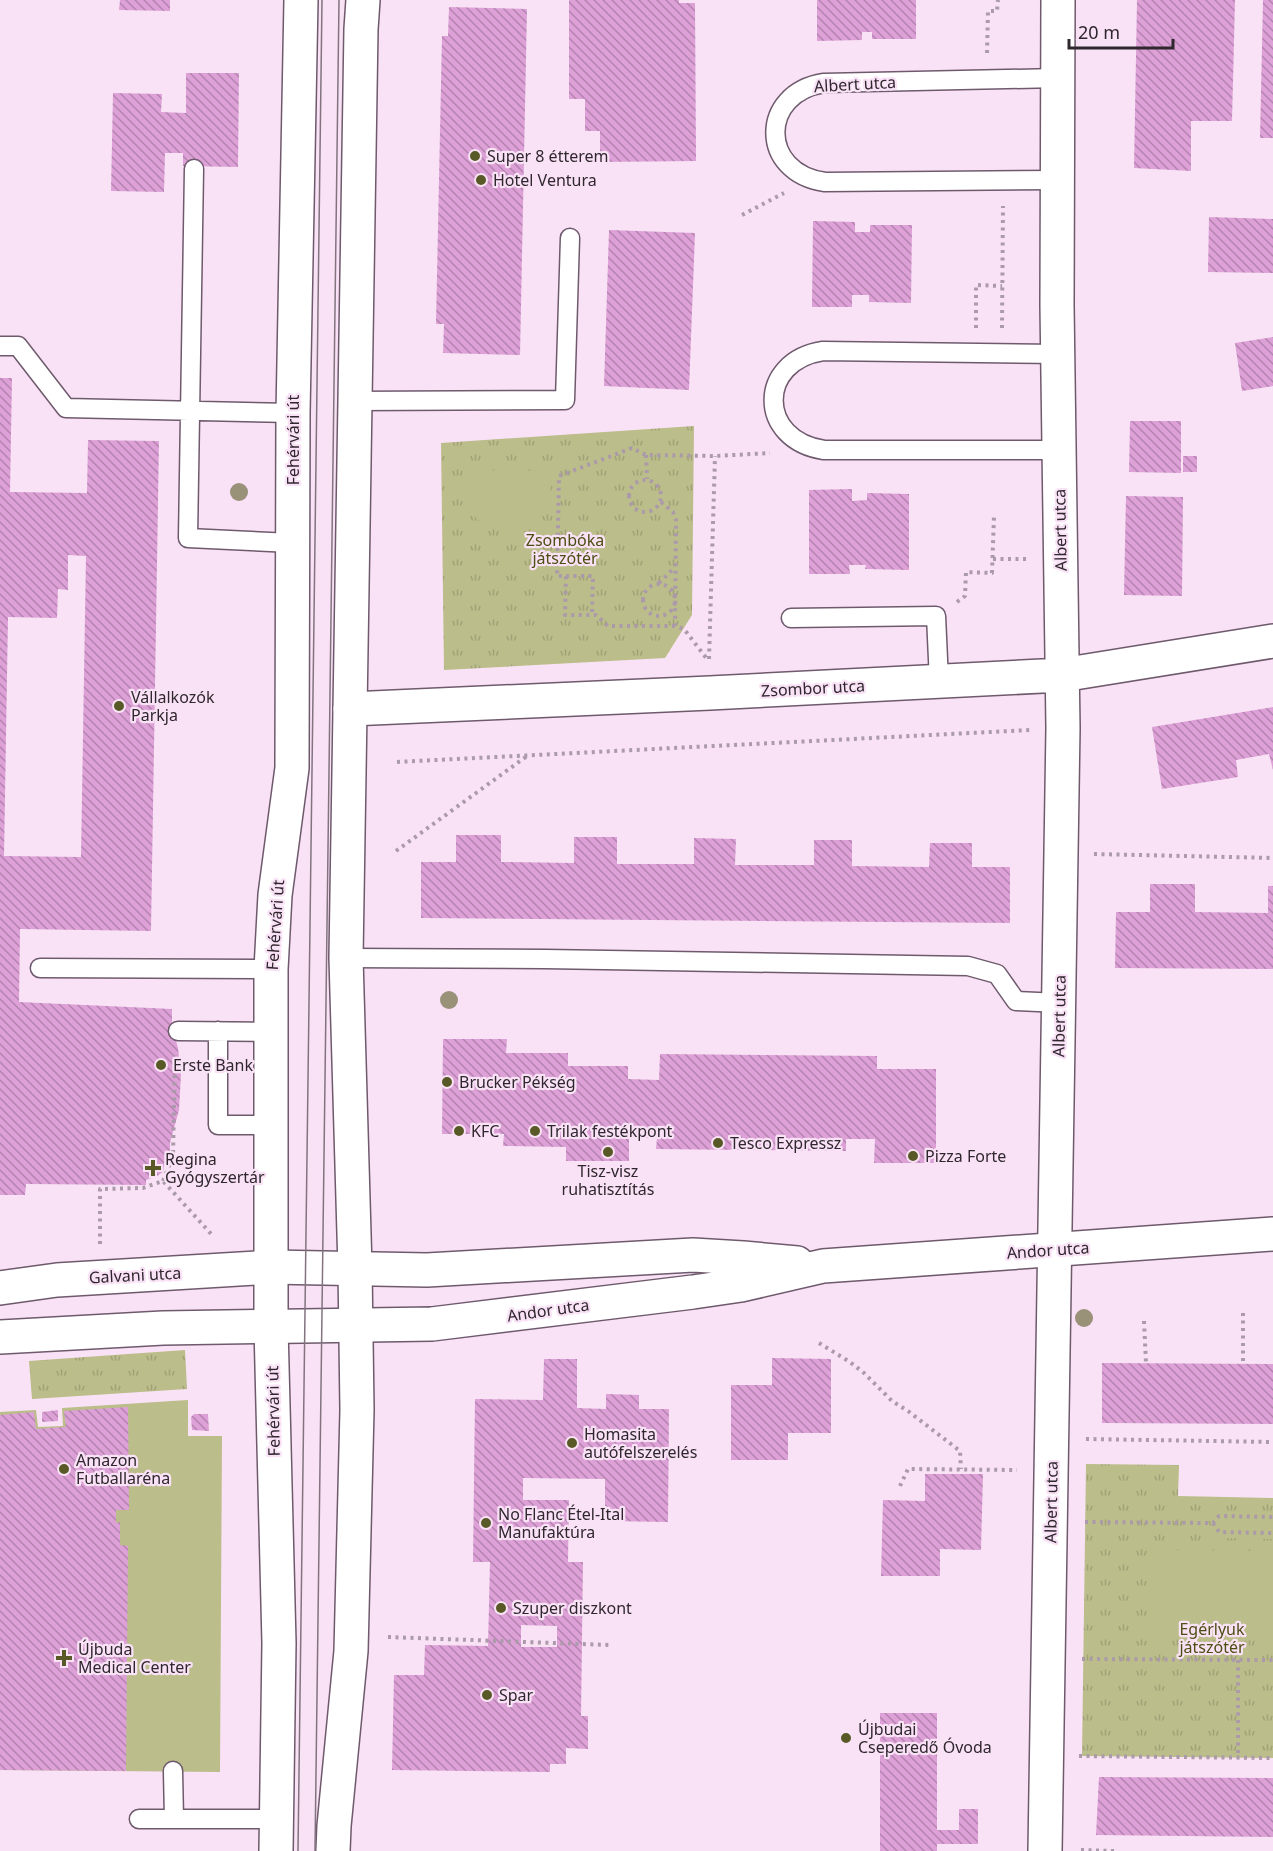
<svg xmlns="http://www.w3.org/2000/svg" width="1273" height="1851" viewBox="0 0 1273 1851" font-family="'Noto Sans',sans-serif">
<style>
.grass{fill:url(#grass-tufts)}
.pitch{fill:#bbbd8a}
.building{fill:url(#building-back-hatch);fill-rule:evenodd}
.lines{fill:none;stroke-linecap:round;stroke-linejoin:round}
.lane-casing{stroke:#6e5a6c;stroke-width:21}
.street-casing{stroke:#6e5a6c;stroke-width:36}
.secondary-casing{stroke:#6e5a6c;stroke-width:36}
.primary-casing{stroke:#6e5a6c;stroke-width:36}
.path{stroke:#ab9aa9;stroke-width:4;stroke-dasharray:3 4.5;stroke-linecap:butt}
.lane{stroke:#fff;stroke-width:18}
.street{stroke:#fff;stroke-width:33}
.secondary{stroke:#fff;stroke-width:33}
.primary{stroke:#fff;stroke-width:33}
.tram{stroke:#82737f;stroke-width:1.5}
.tree{fill:#9a9179}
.poi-dot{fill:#585926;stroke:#f9e2f6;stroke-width:2}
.labels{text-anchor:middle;stroke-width:4.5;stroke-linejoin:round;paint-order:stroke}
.street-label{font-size:16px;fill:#30272e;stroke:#f9e2f6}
.poi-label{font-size:16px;fill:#30272e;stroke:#f9e2f6;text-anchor:start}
.park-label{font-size:16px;fill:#4d4e13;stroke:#f9e2f6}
</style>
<defs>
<pattern id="grass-tufts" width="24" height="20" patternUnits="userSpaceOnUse" patternTransform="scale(1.5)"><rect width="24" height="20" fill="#bbbd8a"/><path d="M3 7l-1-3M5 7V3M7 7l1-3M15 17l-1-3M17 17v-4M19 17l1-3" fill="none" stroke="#a1a277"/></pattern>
<pattern id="building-back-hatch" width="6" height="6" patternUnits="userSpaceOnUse" patternTransform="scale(1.5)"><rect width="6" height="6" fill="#dda1d7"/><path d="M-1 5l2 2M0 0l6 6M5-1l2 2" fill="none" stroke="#b483af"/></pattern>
</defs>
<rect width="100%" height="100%" fill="#f9e2f6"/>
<!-- grass -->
<path class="grass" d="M694,426L692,615L665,658L444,670L441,443Z
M185,1350L187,1389L32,1399L29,1361Z
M1086,1464L1179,1465L1178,1496L1273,1498V1758L1082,1756Z"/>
<!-- pitch -->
<path class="pitch" d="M463,470L551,471C551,485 552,498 544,511C528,537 485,537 470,510C462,498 463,484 463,470Z
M188,1400V1436H222L220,1772L0,1770V1412L36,1410L38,1427L63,1426L62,1408Z
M1213,1511L1273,1512V1539L1213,1538Z
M1152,1550L1273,1551V1641L1151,1639Z"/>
<!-- building -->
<path class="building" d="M120,0H170V11L119,10Z
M569,0H679V3H695L696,161L600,162V131H585V99H569Z
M817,0H916V39H872V32H862V40L817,41Z
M1137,0H1235L1232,121H1191V171L1134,168Z
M1263,0H1273V138H1260Z
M449,7L527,9L520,355L443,353L444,324H436L442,36H448Z
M186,73H239L238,167L183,166V153H165L164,192L111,191L113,93L162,94L161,112L186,113Z
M1209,217L1273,219V273L1208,272Z
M813,221L855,222V232H870V225H912L911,303L869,302V295H852V307H812Z
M609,230L695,233L689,390L604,386Z
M1273,337V386L1242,391L1235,343Z
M0,378H12L10,492L87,493L88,440L159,441L151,931L20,929L19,1002L172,1009V1026L178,1048L181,1074L179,1110L170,1143V1159H165L163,1172L157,1176L146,1180V1185L26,1184L25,1195H0ZM68,555L86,556L81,857L4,856L8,617L57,618L58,589L68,590Z
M1130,421H1181V473L1129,472Z
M1183,456H1197V472H1183Z
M852,489V501L867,500V493L909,494V570L865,569L866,565H849L850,574H809V490Z
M1126,496L1183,497L1182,596L1124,595Z
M1273,707V770L1269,754L1236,760L1238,777L1162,789L1152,727Z
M456,835H501V862L574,863V837H617V864H694V838L736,839L735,865H814V840H852V866L929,867L930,843H972V867H1010V923L421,918V862H456Z
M1150,884H1195V912L1268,913V886H1273V969L1115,968L1116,912H1150Z
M443,1039H507L506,1053H568V1066H628V1079L659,1080L660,1054L877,1056V1069H936V1163H874L875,1139H846V1151L656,1149L657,1138H629V1161H566V1147L503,1146L504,1134H442Z
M772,1358L831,1359V1433H788V1460H731V1385H772Z
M544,1359H577V1408L606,1409V1394L639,1395V1409H669L668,1522L605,1521V1479L523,1478V1500H569L568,1562H583L581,1716H588V1749L566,1748V1764H550V1772L392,1770L394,1675H424L425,1645L488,1646L490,1562H473L475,1399L543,1400ZM521,1625L557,1626V1647H521Z
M1102,1363L1273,1364V1424L1102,1423Z
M128,1407L129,1510H116V1523L120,1522V1545L128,1546L126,1771L0,1770V1415L34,1412L36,1429L66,1427L64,1411Z
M58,1410V1421L42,1422V1412Z
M194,1414H208L209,1431L192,1430L191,1417Z
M925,1474H983L981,1550L940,1549V1576H881L883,1500L925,1501Z
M880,1713H937V1830H959V1809H978V1844H937V1851H880Z
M1099,1777L1273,1778V1837L1096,1835Z"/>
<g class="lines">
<!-- lane casing -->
<g class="lane-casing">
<path id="lane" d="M194,169L188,538L292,543
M1057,180L825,182C759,173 759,93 824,83L1058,78
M0,346H18L66,408L293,413
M1058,354L823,351C757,361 757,440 824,450H1059
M354,401L565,400L570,238
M791,618L936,616L939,681
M346,958L545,959L968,966L997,974L1016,1001L1060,1003
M40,968L271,969
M178,1031L271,1032
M218,1031V1125H272
M173,1771L174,1819
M139,1819H277"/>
</g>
<!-- street casing -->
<g class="street-casing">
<path id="street" d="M350,709L710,693L1062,675L1273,641
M1045,1851L1063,728L1057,305L1058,0"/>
</g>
<!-- secondary casing -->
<g class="secondary-casing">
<path id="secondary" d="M276,1851L279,1643L271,1327V969L275,895L292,768L293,413L301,0
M333,1851L334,1826L351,1651L357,1410L355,1268L346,958L361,29L363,0"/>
</g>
<!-- primary casing -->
<g class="primary-casing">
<path id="primary" d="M0,1288L57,1280L271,1267L427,1270L693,1255L743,1258L797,1263
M0,1337L163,1328L432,1324L693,1292L741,1285L823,1266L1273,1234"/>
</g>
<!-- path -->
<path class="path" d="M987,53L988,11H997L998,0
M742,215L784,193
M976,328V285L1002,286
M1002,328L1003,206
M646,455L647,479
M629 496a16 16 0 1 1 32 0a16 16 0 1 1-32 0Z
M661,502L673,512L676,520L675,626L684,629L707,659
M993,559H1028
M566,576H593L592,615
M659,583L675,567
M643 600a16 16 0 1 1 32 0a16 16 0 1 1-32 0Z
M957,602L965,596L966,572L992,573L994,516
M675,626H608L596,615H565L566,576H557L559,476L632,448L646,455L715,456L770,453
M709,659L715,456
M397,762L1030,730
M396,851L527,756
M1094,854L1273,858
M163,1181L173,1156L175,1055
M100,1244V1189L143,1188L163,1181L213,1236
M1243,1313V1364
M1144,1321L1146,1363
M819,1343L850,1362L864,1373L892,1401L908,1411L960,1451L961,1469
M1086,1439L1273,1442
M900,1486L908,1469L1017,1470
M1085,1522L1213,1523L1219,1516L1273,1517
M1213,1523L1219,1532L1273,1533
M388,1637L609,1645
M1082,1659L1273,1660
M1238,1660V1757
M1079,1756L1273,1758
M1081,1850L1115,1851"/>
<!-- lane -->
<use href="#lane" class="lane"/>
<!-- street -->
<use href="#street" class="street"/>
<!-- secondary -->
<use href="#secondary" class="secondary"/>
<!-- primary -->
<use href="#primary" class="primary"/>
<!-- tram -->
<path class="tram" d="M298,1851L322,0
M315,1851L339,0"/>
</g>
<!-- trees -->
<g class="tree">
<circle cx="239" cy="492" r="9"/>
<circle cx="449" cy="1000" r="9"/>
<circle cx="1084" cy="1318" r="9"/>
</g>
<!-- markers -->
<g class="poi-dot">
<circle cx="475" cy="156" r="6"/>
<circle cx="481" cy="180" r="6"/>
<circle cx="119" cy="706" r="6"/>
<circle cx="161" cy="1065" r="6"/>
<circle cx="447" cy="1082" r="6"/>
<circle cx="459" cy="1131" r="6"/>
<circle cx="535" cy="1131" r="6"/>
<circle cx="718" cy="1143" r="6"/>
<circle cx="608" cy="1152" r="6"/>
<circle cx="913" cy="1156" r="6"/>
<path d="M150 1159h6v6h6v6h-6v6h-6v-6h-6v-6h6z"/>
<circle cx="572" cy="1443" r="6"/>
<circle cx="64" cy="1469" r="6"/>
<circle cx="486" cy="1523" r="6"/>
<circle cx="501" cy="1608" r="6"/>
<path d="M61 1649h6v6h6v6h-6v6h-6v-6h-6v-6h6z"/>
<circle cx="487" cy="1695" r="6"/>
<circle cx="846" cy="1738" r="6"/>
</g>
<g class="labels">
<!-- street labels -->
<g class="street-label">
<text transform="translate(855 84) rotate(-3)" y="6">Albert utca</text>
<text transform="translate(293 440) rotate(-90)" y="6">Fehérvári út</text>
<text transform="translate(1060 530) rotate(-91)" y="6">Albert utca</text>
<text transform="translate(813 688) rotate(-3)" y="6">Zsombor utca</text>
<text transform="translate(275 925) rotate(-86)" y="6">Fehérvári út</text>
<text transform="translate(1059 1016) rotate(-89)" y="6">Albert utca</text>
<text transform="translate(1048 1250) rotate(-4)" y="6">Andor utca</text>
<text transform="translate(135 1275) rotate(-3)" y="6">Galvani utca</text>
<text transform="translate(548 1310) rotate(-8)" y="6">Andor utca</text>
<text transform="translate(273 1411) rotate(-91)" y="6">Fehérvári út</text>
<text transform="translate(1051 1502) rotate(-89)" y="6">Albert utca</text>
</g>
<!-- poi labels -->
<g class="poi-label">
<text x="487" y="162">Super 8 étterem</text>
<text x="493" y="186">Hotel Ventura</text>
<text x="131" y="703">Vállalkozók<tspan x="131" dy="18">Parkja</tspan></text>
<text x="173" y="1071">Erste Bank</text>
<text x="459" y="1088">Brucker Pékség</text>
<text x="471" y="1137">KFC</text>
<text x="547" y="1137">Trilak festékpont</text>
<text x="730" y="1149">Tesco Expressz</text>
<text x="925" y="1162">Pizza Forte</text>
<text x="165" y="1165">Regina<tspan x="165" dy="18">Gyógyszertár</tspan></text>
<text x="608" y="1177" text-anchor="middle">Tisz-visz<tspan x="608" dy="18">ruhatisztítás</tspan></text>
<text x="584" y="1440">Homasita<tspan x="584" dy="18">autófelszerelés</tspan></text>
<text x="76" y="1466">Amazon<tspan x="76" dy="18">Futballaréna</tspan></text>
<text x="498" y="1520">No Flanc Étel-Ital<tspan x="498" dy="18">Manufaktúra</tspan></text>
<text x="513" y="1614">Szuper diszkont</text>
<text x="78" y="1655">Újbuda<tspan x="78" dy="18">Medical Center</tspan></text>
<text x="499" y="1701">Spar</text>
<text x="858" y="1735">Újbudai<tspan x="858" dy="18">Cseperedő Óvoda</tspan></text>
</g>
<!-- park labels -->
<g class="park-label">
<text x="565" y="546">Zsombóka<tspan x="565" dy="18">játszótér</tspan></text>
<text x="1212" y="1635">Egérlyuk<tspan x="1212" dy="18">játszótér</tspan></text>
</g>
</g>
<!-- scale -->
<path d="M1069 39v9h104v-9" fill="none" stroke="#30272e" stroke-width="3"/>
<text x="1078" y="39" font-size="18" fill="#30272e" stroke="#f9e2f6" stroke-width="4.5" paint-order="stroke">20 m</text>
</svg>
